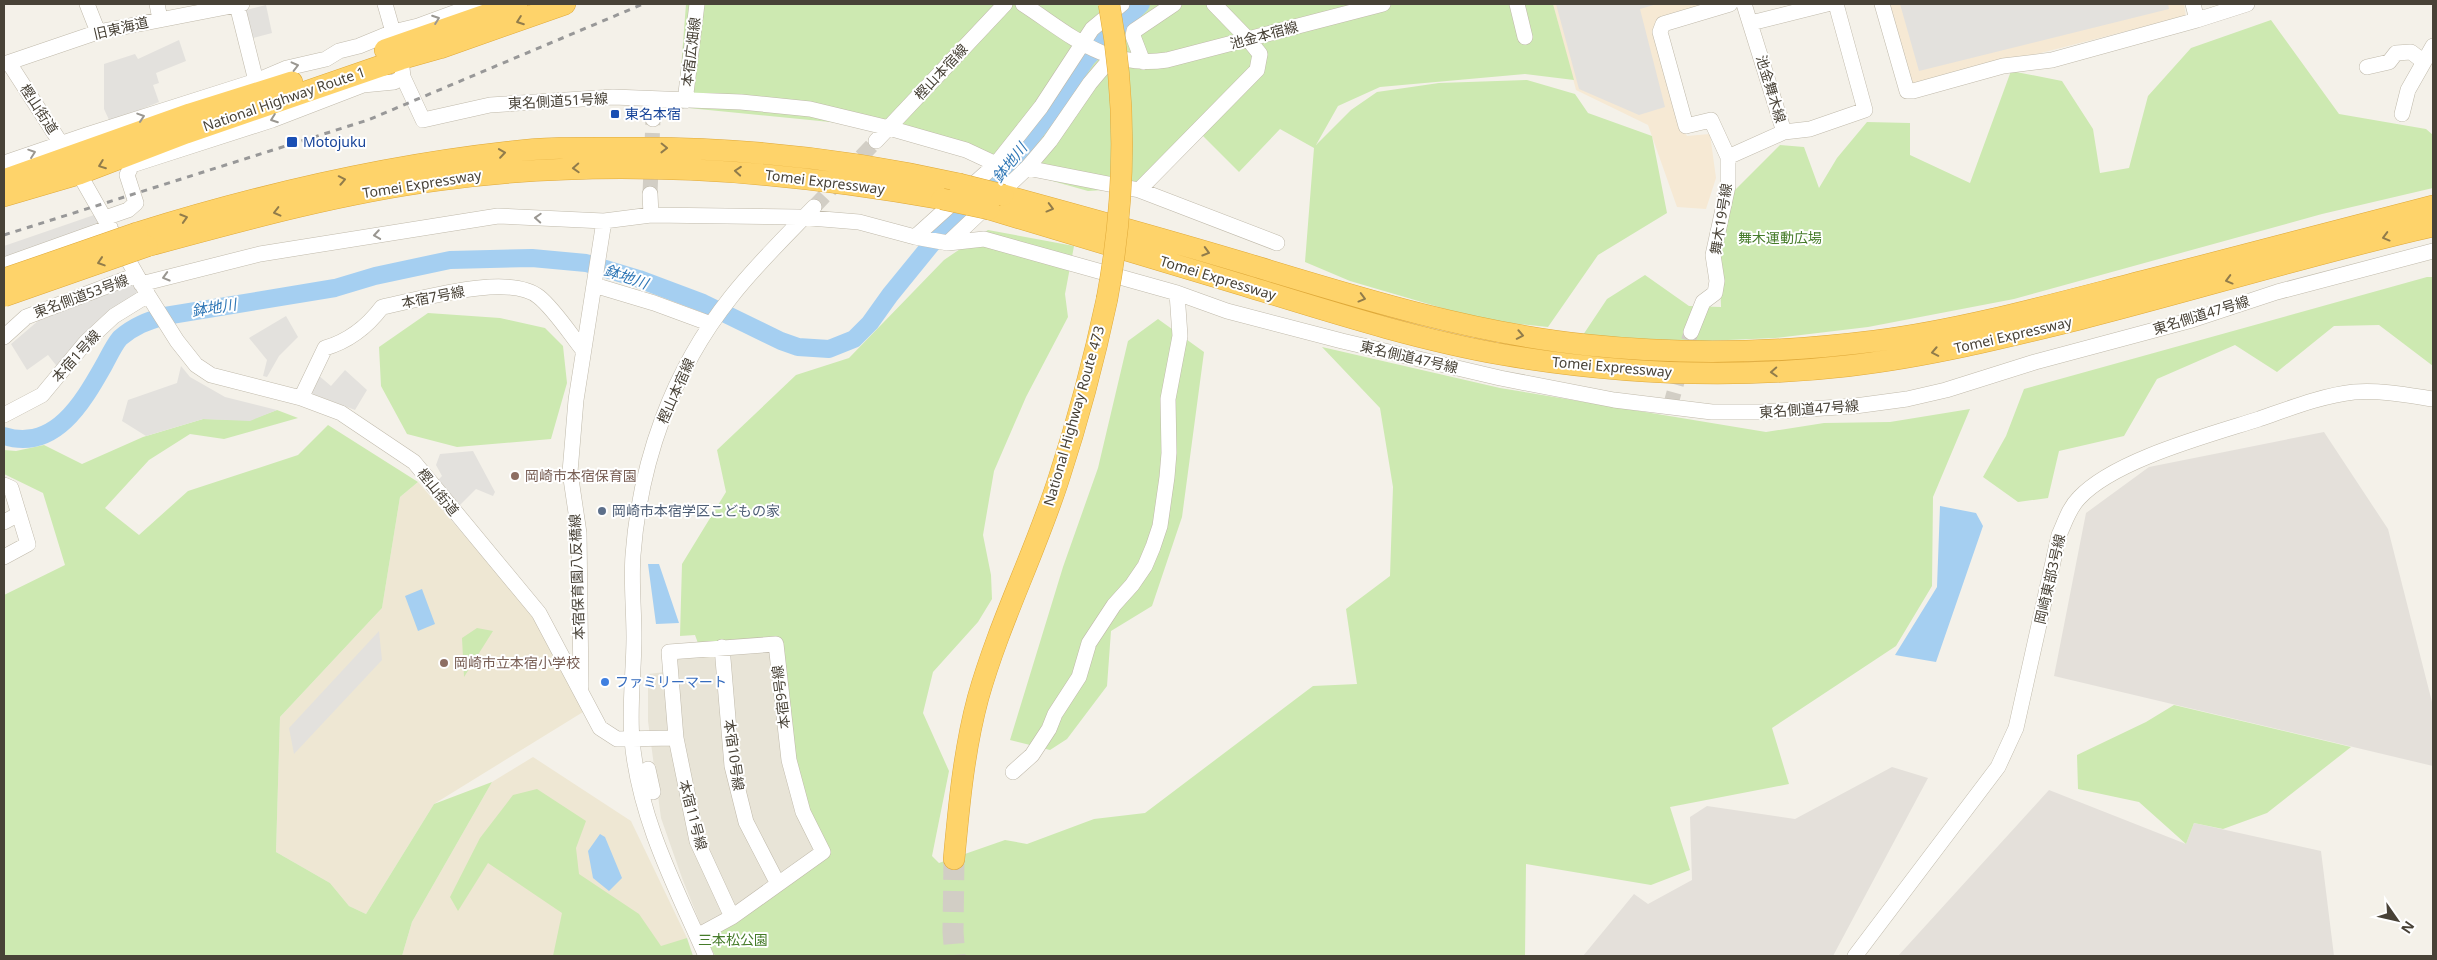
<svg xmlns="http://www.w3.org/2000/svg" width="2437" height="960" viewBox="0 0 2437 960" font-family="'Noto Sans','Noto Sans JP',sans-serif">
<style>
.residential{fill:#e8e4d7}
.commercial{fill:#f6e9d4}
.industrial{fill:#e4e0da}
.education{fill:#eee7d3}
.green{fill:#cde9b1}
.parking{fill:#e3e1dd}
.water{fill:#a5cff1}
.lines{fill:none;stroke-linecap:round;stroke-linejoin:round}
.river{stroke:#a5cff1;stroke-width:18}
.minor-tunnel{stroke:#d2cec5;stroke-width:15;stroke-dasharray:15 8;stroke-linecap:butt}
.highway-tunnel{stroke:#d2cec5;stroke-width:21;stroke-dasharray:21 11;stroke-linecap:butt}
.minor-casing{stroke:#c0baab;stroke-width:16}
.highway-casing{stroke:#dfa939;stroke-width:22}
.minor{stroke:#fff;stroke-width:15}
.highway{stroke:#fed36a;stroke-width:21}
.rail{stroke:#989898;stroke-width:3;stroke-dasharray:6 6;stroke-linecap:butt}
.highway-bridge-casing{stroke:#dfa939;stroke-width:22;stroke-linecap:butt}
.highway-bridge{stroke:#fed36a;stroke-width:21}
.oneway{stroke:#9a9791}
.oneway2{stroke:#917c4b}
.transit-dot{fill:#1a4fb4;stroke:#fff;stroke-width:2}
.education-dot{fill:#8d6e63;stroke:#fff;stroke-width:2}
.service-dot{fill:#5c6f8a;stroke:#fff;stroke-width:2}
.shop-dot{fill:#3f7fe0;stroke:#fff;stroke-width:2}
.labels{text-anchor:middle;stroke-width:4;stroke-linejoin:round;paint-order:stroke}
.street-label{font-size:14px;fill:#484237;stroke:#fff}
.transit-label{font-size:14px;fill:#164399;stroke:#fff;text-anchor:start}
.park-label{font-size:14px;fill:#457b29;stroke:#fff}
.education-label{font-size:14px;fill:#785e54;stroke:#fff;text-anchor:start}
.service-label{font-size:14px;fill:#4e5e75;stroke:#fff;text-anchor:start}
.shop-label{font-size:14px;fill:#366cbe;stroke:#fff;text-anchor:start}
.water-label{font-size:15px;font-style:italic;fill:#2f77b6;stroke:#fff}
</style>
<rect width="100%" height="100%" fill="#f4f1e9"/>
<!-- residential -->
<path class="residential" d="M779,641L827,854L706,938L682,878L661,818L648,721V674L665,672L663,649Z"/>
<!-- commercial -->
<path class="commercial" d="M1553,4H1712L1655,22L1674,111L1687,136L1710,134L1716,178L1706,209L1677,207L1648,125L1576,90Z
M1882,4H2184L2186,16L1907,87Z"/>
<!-- industrial -->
<path class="industrial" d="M2324,432L2388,529L2433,706V766L2054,676L2086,513L2149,467Z
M1892,767L1928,778L1833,956H1583L1634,894L1648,904L1692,880L1690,817L1707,806L1795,819Z
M2049,790L2186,844L2194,823L2321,851L2334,956H1898Z"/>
<!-- education -->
<path class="education" d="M418,482L532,613L583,712L434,804L366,914L349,906L330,883L276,852L280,717L382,608L400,497Z
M533,757L631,821L687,938L674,956H402L412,922L492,782Z"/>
<!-- green -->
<path class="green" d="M686,4H1553L1574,80L1525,74L1380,87L1338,106L1316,145L1351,110L1377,92L1439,83L1527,80L1575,94L1588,113L1652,136L1667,213L1598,255L1548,327L1483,320L1350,281L1305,262L1314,148L1280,129L1239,172L1200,133L1148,187L1088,191L850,124L678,107Z
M2271,20L2339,114L2426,129L2433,135V188L2322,214L2014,299L1868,327L1775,338L1657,343L1581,338L1607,299L1645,275L1689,306L1721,307L1719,248L1735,190L1780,145L1804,147L1819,188L1837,158L1867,122L1910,123V155L1970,183L2011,71L2062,81L2093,129L2100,173L2129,168L2148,96L2191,48Z
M988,230L1074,246L1065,294L1068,317L1026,397L994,471L983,535L991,575L992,599L978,622L933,672L923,713L949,771L932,856L939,863L1005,840L1027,844L1094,819L1145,813L1313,686L1357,684L1346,609L1390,576L1393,487L1380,408L1322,347L1500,388L1766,432L1824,423L1890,422L1970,409L1933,497L1932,586L1896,646L1772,728L1789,784L1670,807L1690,870L1651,885L1526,864L1525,956H715L706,938L826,854L807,812L793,759L779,641L699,646L695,635L680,636L682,564L726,492L717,450L796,375L849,358L944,260Z
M2427,277H2433V366L2379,325L2334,326L2277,372L2235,345L2157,379L2124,436L2059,451L2048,498L2018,502L1983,477L2006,436L2024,389Z
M428,313L500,318L545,328L563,346L567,383L551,439L457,447L407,434L381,386L379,347Z
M1158,319L1204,352L1182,517L1152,606L1111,631L1107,686L1067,739L1050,750L1010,740L1063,567L1098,468L1128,341Z
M277,410L298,418L224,439L190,434L149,460L105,508L139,535L188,491L298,455L328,425L418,482L400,497L382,608L280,717L276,852L330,883L349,906L366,914L434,804L492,782L412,922L402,956H4V595L65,565L43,493L4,474V450L16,451L44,445L82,464L143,437L203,419L250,420Z
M477,628L493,631L464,677L462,638Z
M2174,705L2351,747L2267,813L2223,829L2194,823L2186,844L2139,802L2078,789L2077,755L2146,722Z
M537,789L586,821L576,848L579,874L639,914L661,946L687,938L693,956H553L562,913L488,863L458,911L450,897L480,838L513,795Z"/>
<!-- parking -->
<path class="parking" d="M1556,4H1657L1640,9L1665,107L1639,115L1579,89Z
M1900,4H2168L2169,9L1919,71Z
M266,5L272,33L253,38L246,10Z
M179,40L186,61L156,73L159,83L153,85L159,102L110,122L104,109V64L135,54L138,59Z
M97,214L104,225L4,262V246Z
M132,282L138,294L59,369L48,355L27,370L11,344L38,321Z
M286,316L298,337L279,356L267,377L263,376L267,360L249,338Z
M181,366L190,377L225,397L277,410L250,421L203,419L146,436L122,421L128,400L177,383Z
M345,370L367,390L355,410L310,393L318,375L331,386Z
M473,451L495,492L493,496L476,489L458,507L437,481L442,476L436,465L440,454Z
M379,631L382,660L294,754L289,728Z"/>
<!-- water -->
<path class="water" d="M1940,506L1976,513L1983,526L1936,662L1895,655L1937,587Z
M648,564H659L679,623L656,624Z
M422,589L435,624L418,631L405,596Z
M600,834L605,837L622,878L609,891L593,878L588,851Z"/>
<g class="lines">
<!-- river -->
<path class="river" d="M4,436C55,452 83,402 104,365C109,356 114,345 120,338C134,326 147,321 165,316L335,288L375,276L450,260L532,258L586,263L639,279L703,303L781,341L798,347L829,349L854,339L870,323L890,295L947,225L979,201L1008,167L1046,118L1087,58L1141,4"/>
<!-- minor-tunnel -->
<path class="minor-tunnel" d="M650,194L653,119
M814,207L876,141
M1670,407L1691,332"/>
<!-- highway-tunnel -->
<path class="highway-tunnel" d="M954,859L953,932L955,956"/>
<!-- minor casing -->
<g class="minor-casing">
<path id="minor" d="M87,4L98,32
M157,4L160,19
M478,4L418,26L393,32L401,59L403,77L423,120L490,105L613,97L741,102L810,109L889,128L966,150L996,164
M1023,4C1072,36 1105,69 1167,60L1383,4
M1517,4L1525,37
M1744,4L1784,132
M1882,4L1907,91H1913L2003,66L2052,60L2197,20L2247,4
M2193,4L2197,20
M237,5L256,81
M1751,23L1827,4
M1143,62L1133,36L1134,31L1174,4
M9,63L69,156L148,295L177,341L196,365L211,375L301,398L341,413L414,462L539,613L600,728L617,739L676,738
M4,64L98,32L242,4
M2367,67L2389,62L2396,53L2411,52L2424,62
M685,101L697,4
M2402,114L2408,90L2433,46
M653,119V99
M876,141L1005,4
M1728,157L1784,132L1810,129L1865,110L1836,4
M4,163L86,135L256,81L287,68L326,59L339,51L359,46L393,32L385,4
M1027,168L1139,190L1277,243
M1139,190L1257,70L1260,54L1248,39L1214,4
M650,194L651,215
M105,218L128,210L136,203L127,175L132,165L272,120L363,85L394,82L403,77
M915,237L996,164L1041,107L1092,29L1122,4
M948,243L1027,168L1050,141L1090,83L1112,57
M4,265L110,227
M141,284L260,254L498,216L604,221L651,215L798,217L859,222L915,237L948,243L984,239L1177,293L1227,311L1342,341L1500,378L1614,400L1712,412H1761L1855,406L1907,399L1946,390L2035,362L2192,320L2277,292L2433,251
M594,285L654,303L711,324
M1691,332L1703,302L1715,293L1717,281L1713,255L1728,186V157L1711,120L1686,126L1660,32L1663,24L1730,4
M4,337L26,317L136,275
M301,398L325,348C349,341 367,327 382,307C418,300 509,272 539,297C554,309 571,335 583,350
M4,415L42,395L86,342L114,316L148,295
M4,485L11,488L28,544L4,557
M4,522L19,514
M722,647L732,766L746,822L778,884
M581,687L579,533L570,472L576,400L604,221
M648,769L653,792
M1013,772L1032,755L1049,729L1055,714L1079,677L1089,643L1114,605L1132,585L1145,566L1153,547L1160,526L1167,477L1169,453L1168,399L1180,336L1177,293
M697,936L732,917L823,852L803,812L789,760L776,644L669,652L676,738L697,841L732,917
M706,956C675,886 639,818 632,740C629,706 634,671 634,637C634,610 631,582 633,555C640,462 672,371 731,297C756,265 786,236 814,207
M1855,956L1998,767L2016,728L2059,535C2065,522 2069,508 2079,498C2114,460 2209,435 2259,419C2288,409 2324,395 2354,392C2381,390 2407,395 2433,399"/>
</g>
<!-- highway casing -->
<g class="highway-casing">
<path id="highway" d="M385,50L517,4
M4,180L190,114L292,82
M1003,195C1084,217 1164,239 1244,263C1356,297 1471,333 1588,345C1683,355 1780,353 1875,341C1967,329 2058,303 2148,280C2243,255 2338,231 2433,206
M4,196L79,174L186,133L401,59L440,48L565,4
M989,209C1075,235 1161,260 1246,286C1331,312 1418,340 1505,355C1618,374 1733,379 1847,366C1926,357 2003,338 2080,319C2198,289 2315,253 2433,226
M137,233C259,195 383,166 509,152C548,147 588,148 627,148C740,147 849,159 959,184
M147,246C243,220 340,193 439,180C609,157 774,169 942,199
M954,859C959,805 964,750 978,698C999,623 1035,553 1059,478C1078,420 1094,360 1107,299"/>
</g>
<!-- minor -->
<use href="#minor" class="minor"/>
<!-- highway -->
<use href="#highway" class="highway"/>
<!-- rail -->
<path class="rail" d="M4,235L368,120L643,4"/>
<!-- highway-bridge casing -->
<g class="highway-bridge-casing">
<path id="highway-bridge" d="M959,184L1003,195
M942,199L989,209
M4,279L137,233
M4,296L147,246
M1107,299C1125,203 1127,101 1109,4"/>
</g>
<!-- highway-bridge -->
<use href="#highway-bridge" class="highway-bridge"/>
</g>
<!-- one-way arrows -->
<defs><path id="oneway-chevron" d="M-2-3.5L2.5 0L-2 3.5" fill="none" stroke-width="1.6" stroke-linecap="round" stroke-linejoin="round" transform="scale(1.25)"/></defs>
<g class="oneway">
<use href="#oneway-chevron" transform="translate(436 19) rotate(-20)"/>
<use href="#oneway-chevron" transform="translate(295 66) rotate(-14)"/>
<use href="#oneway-chevron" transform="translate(141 117) rotate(-18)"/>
<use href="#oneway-chevron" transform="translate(274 119) rotate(160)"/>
<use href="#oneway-chevron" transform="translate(32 153) rotate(-19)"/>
<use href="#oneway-chevron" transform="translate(538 218) rotate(-177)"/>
<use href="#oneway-chevron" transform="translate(377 235) rotate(171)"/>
<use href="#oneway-chevron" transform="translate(166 277) rotate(164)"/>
</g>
<g class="oneway2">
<use href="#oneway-chevron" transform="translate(520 21) rotate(160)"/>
<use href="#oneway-chevron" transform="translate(664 148) rotate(1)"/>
<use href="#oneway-chevron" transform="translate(502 153) rotate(-8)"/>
<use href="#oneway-chevron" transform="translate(102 165) rotate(159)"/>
<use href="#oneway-chevron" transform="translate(576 168) rotate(177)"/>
<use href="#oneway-chevron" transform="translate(738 171) rotate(-175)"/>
<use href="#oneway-chevron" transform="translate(342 180) rotate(-11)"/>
<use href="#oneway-chevron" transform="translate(1050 208) rotate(15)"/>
<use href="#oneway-chevron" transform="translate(277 212) rotate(166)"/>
<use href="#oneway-chevron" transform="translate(184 218) rotate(-17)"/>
<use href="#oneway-chevron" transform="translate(2386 237) rotate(165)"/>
<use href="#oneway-chevron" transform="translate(1206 252) rotate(16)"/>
<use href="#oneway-chevron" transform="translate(101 262) rotate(162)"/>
<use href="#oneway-chevron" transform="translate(2229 280) rotate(165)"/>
<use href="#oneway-chevron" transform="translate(1362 298) rotate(15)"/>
<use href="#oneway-chevron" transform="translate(1520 335) rotate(11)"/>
<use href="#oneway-chevron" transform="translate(1935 352) rotate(169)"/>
<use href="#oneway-chevron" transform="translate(1774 372) rotate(177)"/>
</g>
<!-- markers -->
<g class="transit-dot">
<rect x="610" y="109" width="10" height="10" rx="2.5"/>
<rect x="286" y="136" width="12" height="12" rx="2.5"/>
</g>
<g class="education-dot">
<circle cx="515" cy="476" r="5"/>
<circle cx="444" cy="663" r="5"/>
</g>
<circle class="service-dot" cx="602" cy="511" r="5"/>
<circle class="shop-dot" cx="605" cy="682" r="5"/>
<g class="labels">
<!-- street labels -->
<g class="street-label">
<text transform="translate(121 28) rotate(-13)" y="5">旧東海道</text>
<text transform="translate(1264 35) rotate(-15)" y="5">池金本宿線</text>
<text transform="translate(691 52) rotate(-83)" y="5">本宿広畑線</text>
<text transform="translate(941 72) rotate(-47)" y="5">樫山本宿線</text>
<text transform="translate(1771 89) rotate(73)" y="5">池金舞木線</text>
<text transform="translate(284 99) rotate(-19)" y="5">National Highway Route 1</text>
<text transform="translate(558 101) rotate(-3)" y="5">東名側道51号線</text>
<text transform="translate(39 109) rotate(57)" y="5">樫山街道</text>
<text transform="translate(825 182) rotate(7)" y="5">Tomei Expressway</text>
<text transform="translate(422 184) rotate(-9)" y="5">Tomei Expressway</text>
<text transform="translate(1721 219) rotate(-81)" y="5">舞木19号線</text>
<text transform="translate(1218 278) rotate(17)" y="5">Tomei Expressway</text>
<text transform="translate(81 296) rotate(-20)" y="5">東名側道53号線</text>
<text transform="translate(433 297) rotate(-11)" y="5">本宿7号線</text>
<text transform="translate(2201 315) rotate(-17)" y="5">東名側道47号線</text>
<text transform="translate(2013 335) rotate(-13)" y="5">Tomei Expressway</text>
<text transform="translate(76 356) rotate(-48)" y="5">本宿1号線</text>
<text transform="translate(1409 357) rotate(13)" y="5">東名側道47号線</text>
<text transform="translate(1612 367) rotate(5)" y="5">Tomei Expressway</text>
<text transform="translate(676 391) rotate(-66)" y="5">樫山本宿線</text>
<text transform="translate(1809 409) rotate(-4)" y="5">東名側道47号線</text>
<text transform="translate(1074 416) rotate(-74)" y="5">National Highway Route 473</text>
<text transform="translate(438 492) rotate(51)" y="5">樫山街道</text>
<text transform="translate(577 577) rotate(-92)" y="5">本宿保育園八反橋線</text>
<text transform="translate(2050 579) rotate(-77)" y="5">岡崎東部3号線</text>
<text transform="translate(781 697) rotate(-97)" y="5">本宿9号線</text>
<text transform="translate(734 755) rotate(82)" y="5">本宿10号線</text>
<text transform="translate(693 815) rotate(75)" y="5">本宿11号線</text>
</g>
<!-- transit labels -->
<g class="transit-label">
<text x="625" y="119">東名本宿</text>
<text x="303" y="147">Motojuku</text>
</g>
<!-- park labels -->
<g class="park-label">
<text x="1780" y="243">舞木運動広場</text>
<text x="733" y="945">三本松公園</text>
</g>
<!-- education labels -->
<g class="education-label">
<text x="525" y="481">岡崎市本宿保育園</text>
<text x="454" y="668">岡崎市立本宿小学校</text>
</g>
<!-- service labels -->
<g class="service-label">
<text x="612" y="516">岡崎市本宿学区こどもの家</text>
</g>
<!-- shop labels -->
<g class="shop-label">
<text x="615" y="687">ファミリーマート</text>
</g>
<!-- water labels -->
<g class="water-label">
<text transform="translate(1010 163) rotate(-52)" y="5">鉢地川</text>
<text transform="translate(626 277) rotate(19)" y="5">鉢地川</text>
<text transform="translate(214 308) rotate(-9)" y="5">鉢地川</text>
</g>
</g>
<!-- border -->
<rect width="2437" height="960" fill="none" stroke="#484237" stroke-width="10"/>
<!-- north arrow -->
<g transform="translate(2397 920) rotate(124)" stroke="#ffffff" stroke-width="4" paint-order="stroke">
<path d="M0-4L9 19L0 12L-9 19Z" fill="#484237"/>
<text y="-8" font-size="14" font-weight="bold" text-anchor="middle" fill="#484237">N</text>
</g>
</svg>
